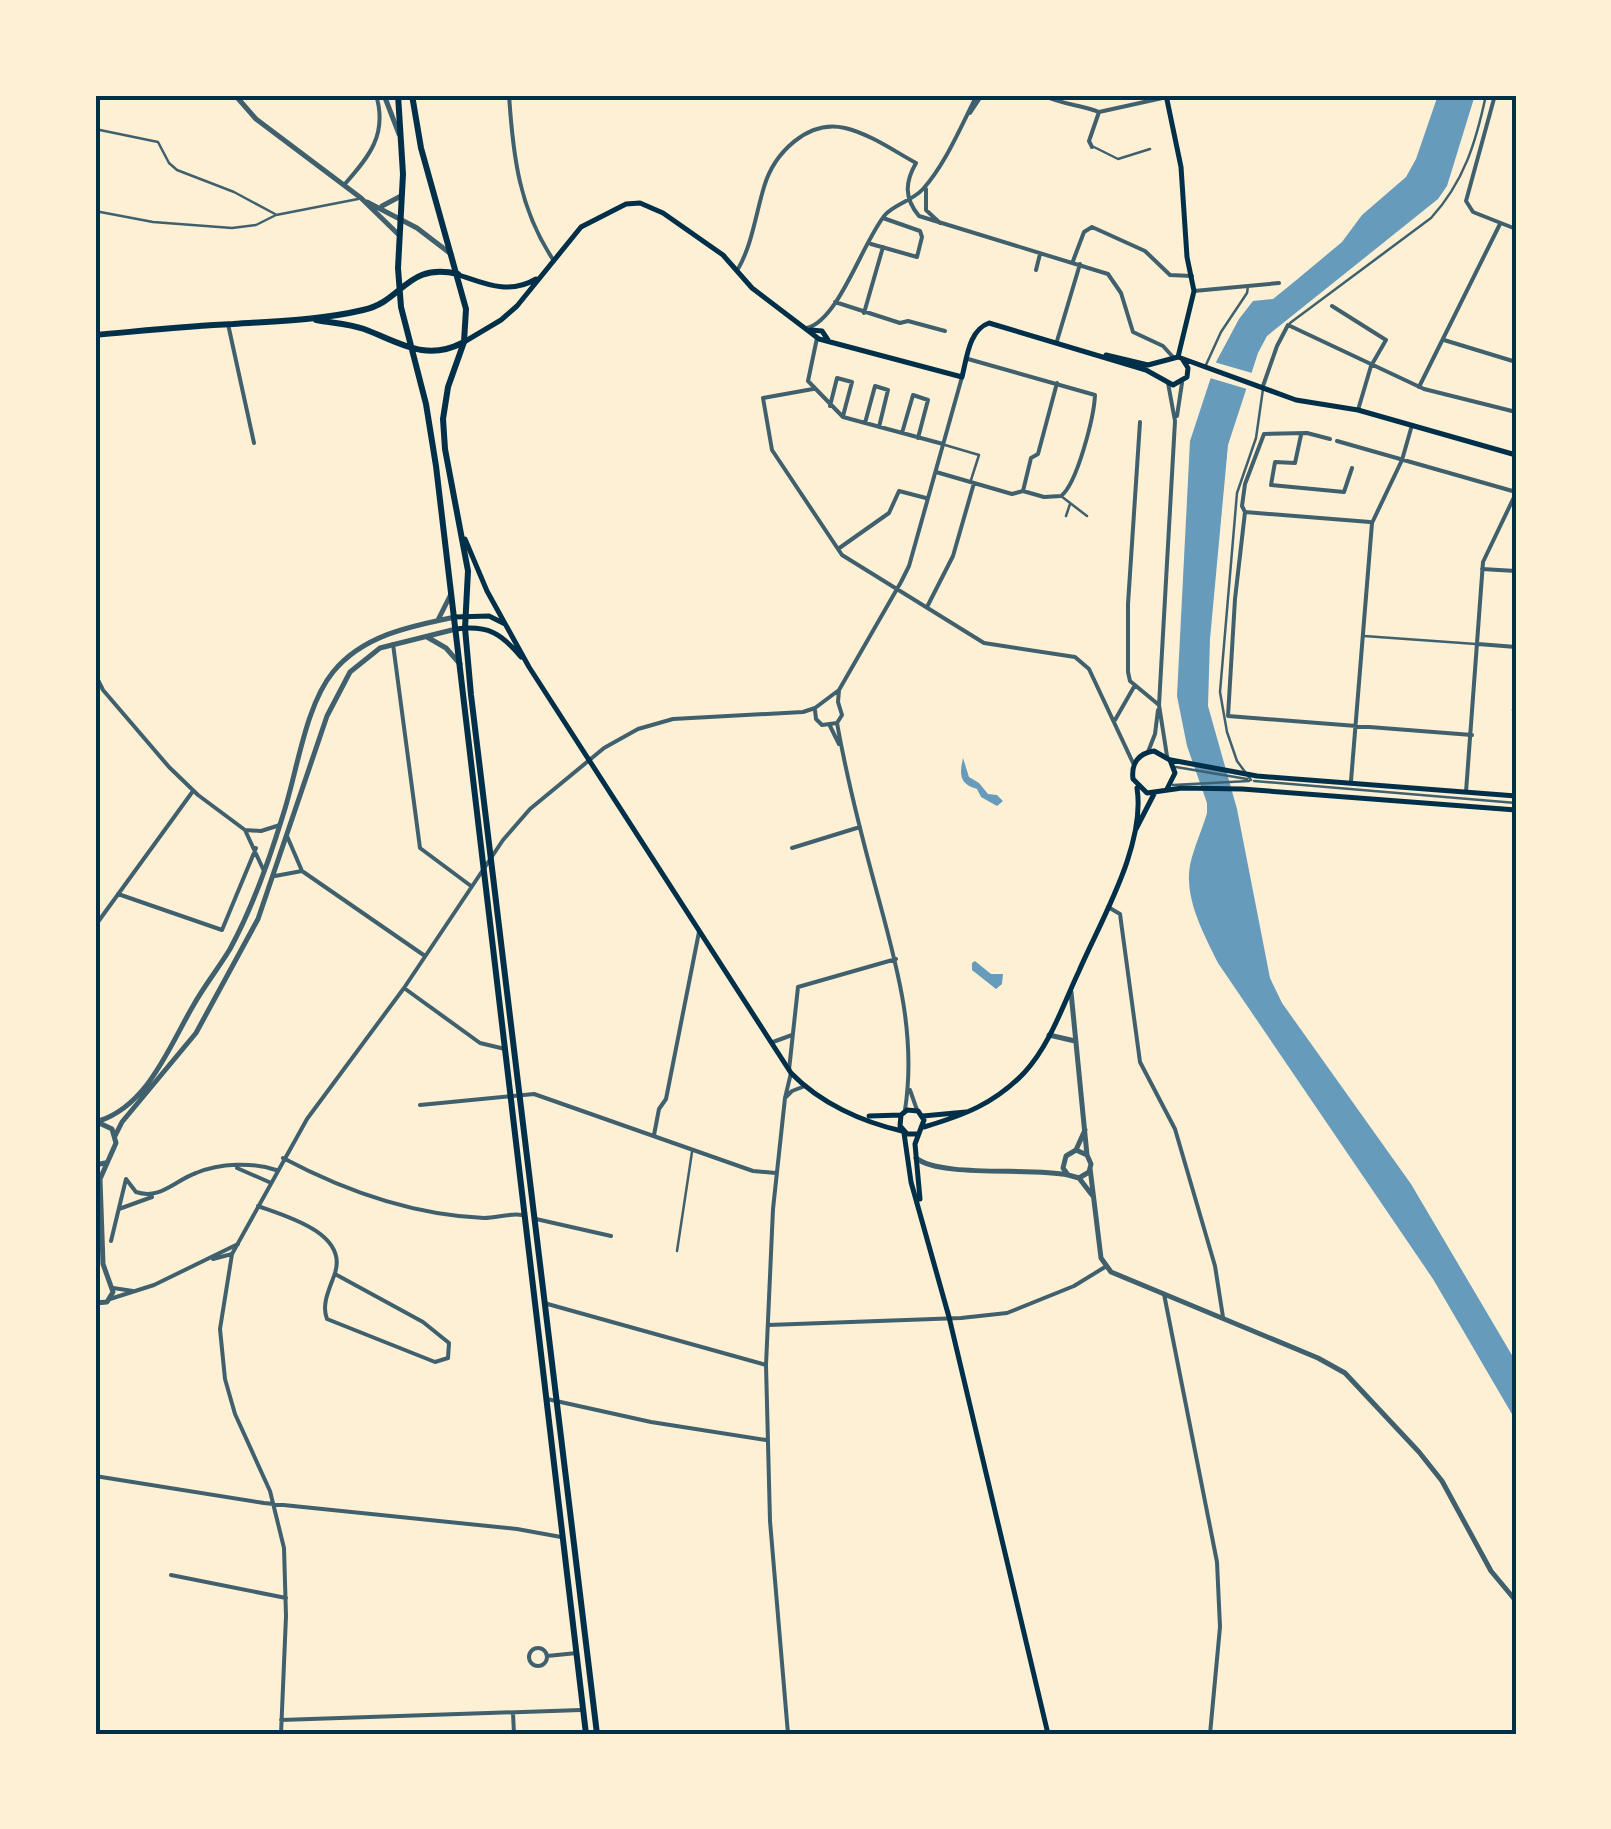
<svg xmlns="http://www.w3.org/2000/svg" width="1611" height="1829" viewBox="0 0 1611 1829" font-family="Manrope,sans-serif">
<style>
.water{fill:#669bbc}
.pier{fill:#fdf0d5}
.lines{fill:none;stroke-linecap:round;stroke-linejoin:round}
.service{stroke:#3f606c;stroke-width:2.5}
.pedestrian{stroke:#3f606c;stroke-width:2.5}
.minor{stroke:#3f606c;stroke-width:4}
.tertiary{stroke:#3f606c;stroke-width:5}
.secondary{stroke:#003049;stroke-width:5}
.primary{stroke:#003049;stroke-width:6}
.neatline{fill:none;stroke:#003049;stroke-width:4}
</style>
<rect width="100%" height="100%" fill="#fdf0d5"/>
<!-- water -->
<path class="water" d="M1438,95H1475L1447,186L1438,199L1267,336L1258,353L1228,445L1210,639L1208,706L1237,809L1270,978L1282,1003L1411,1184L1516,1362V1421L1433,1279L1218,963C1204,934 1184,899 1190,865C1194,847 1202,830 1207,813V803L1187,746L1177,696L1190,441L1216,362L1239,319L1253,301L1273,299L1294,282L1342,242L1362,215L1406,177L1416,159Z
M963,758L969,777L979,783L988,794L997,795L1003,801L997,806L981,797L977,789C958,784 960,773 963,758Z
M975,961L991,974H1003L1002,984L996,989L972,970V963Z"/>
<!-- pier -->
<path class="pier" d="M1214,362L1252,373L1247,389L1210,378Z"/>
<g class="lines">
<!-- service -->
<path class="service" d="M95,129L158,142L169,163L177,170L234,192L275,214
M1094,147L1118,159L1150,149
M95,211L153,222L232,228L256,225L276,215L358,199
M1290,323L1431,218C1464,182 1476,142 1486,95
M1176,767L1247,779
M1251,780L1237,761L1227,732L1220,692L1237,493L1256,438L1263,389
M1254,781L1516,803
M1173,785L1249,781
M677,1251L692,1152"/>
<!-- pedestrian -->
<path class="pedestrian" d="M1205,367L1221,332L1247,293L1248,286
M945,445L979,455L971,480
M1061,496L1087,516
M1066,516L1070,504
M1364,636L1476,644
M1513,710L1516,708"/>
<!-- minor -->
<path class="minor" d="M509,95C513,156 519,209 554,261
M1043,95C1062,105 1079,104 1099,112
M1495,95L1466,201L1473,212L1516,229
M1099,112L1167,97
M970,113L982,95
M1092,147L1089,141L1099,112
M344,185C369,157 388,134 376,95
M926,189V210L940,223
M871,244L917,257L922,237L920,231L883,218
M1073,261L1084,232L1092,227L1145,251L1170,275L1192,276
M738,269C752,245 756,213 764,187C774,153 808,119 845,128C870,134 894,151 916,163C905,182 904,198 919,216L1108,274L1121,293L1133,332L1163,346L1173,357
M1036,270L1040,254
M1194,291L1279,283
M835,302L900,323L908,321L945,331
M1332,306L1386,340L1371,366L1358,410
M864,313L883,247
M228,324L254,443
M807,328C839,320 863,241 885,215C895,204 912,201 923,189C946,163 961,126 977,95
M817,338L808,381L843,417L943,444
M1444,340L1516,362
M1057,341L1080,264
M1263,386L1277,346L1288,325L1424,389L1516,412
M1419,387L1500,224
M813,389L763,398L772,450L842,555L984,643L1075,657L1089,669L1134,765
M830,406L837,378L852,382L843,416
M1177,416L1182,383
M1140,422L1128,604V672L1130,681L1159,705
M865,423L875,386L888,390L879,427
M902,433L913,395L928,400L918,438
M1301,435L1295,463L1275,462L1271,485L1344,492L1352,468
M1330,439L1307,433L1264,434L1245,484L1242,506L1245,512L1235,599L1228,716L1472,735
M1337,441L1516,492
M936,472L1012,494L1023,491L1044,497L1061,496C1077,484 1094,417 1095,395L968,359
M1023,491L1031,458L1038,454L1057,383
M1245,512L1370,522
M838,549L889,513L899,491L926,498
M1482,569L1516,571
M927,607L953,556L974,483
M393,644L420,848L471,886
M1478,644L1516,647
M95,674L103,690L169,767L198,795L245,830L261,831L280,825
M815,710L816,719L822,725L837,723L842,715L838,702L839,690
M1115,720L1135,685
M837,723C847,779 861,834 876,889C896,963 917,1033 905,1110
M830,726L839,744
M1148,752L1155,734L1158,710
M1167,756L1159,705L1175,421L1168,383
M1351,781L1372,523L1402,460L1412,425
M1466,792L1483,562L1516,493
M245,830L264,871
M287,836L302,871L425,956
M792,848L860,827
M275,876L302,871
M118,894L222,930L256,848
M1108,907L1120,914L1140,1062L1175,1129L1215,1266L1223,1317
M95,926L193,791
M404,988L480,1043L505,1049
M773,1042L792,1035
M789,1070L798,987L896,959
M910,1090L917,1110
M785,1098L792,1091L805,1086
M420,1105L534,1094L753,1171L776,1173
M654,1135L659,1109L666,1099L699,932
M283,1158C345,1191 413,1215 484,1218C497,1218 509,1213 522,1215
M237,1168L269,1182
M126,1179L136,1192C160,1200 174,1181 196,1173C220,1163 252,1162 276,1170
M258,1206C286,1216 348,1233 335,1273C330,1288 321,1304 327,1319L435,1362L448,1358L449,1343L423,1322L335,1274
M119,1209L152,1197
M536,1219L611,1236
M111,1241L126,1179
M213,1259L232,1254
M113,1288L133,1291
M1164,1294L1217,1562L1220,1627L1210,1734
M110,1299L154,1285L238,1244
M544,1303L766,1365
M768,1325L961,1318L1007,1313L1074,1286L1105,1267
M547,1399L651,1422L766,1440
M95,1476L264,1503L517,1529L561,1537
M171,1575L286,1598
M529 1657a9 9 0 1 1 18 0a9 9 0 1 1-18 0Z
M547,1656L577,1653
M513,1713L514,1734
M281,1720L581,1710
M281,1734L286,1616L284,1548L270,1491L235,1414L225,1379L220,1329L232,1254L307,1119L404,988L503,840L530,809L604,748L638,729L673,719L803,712L815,708L839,690L901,582L909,566L962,377
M788,1734L770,1521L766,1365L773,1209L785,1098L791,1073"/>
<!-- tertiary -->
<path class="tertiary" d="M235,95L256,119L361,198L399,235
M384,95L399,134
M367,202L417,228L451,254
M382,206L401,196
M438,620L450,596
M427,637L446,648L460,664
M1071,992L1087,1155
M1049,1035L1075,1041
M95,1121L112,1129L116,1143L100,1179L103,1264L113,1292L107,1302L95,1303
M99,1121C148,1105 169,1047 193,1006C204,986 218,969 230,949C253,907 269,861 283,815C297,773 305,706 333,672C363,635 411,626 455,617
M115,1136L122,1122L196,1033L258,919L327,716L350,672L380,648L456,629
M1076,1150L1085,1130
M916,1158C941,1178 1030,1167 1068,1175
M95,1165L105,1163
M1090,1168L1101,1258L1111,1272L1318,1358L1345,1373L1419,1452L1442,1481L1491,1571L1516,1601
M1079,1178L1089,1172L1091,1164L1087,1155L1076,1150L1066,1156L1063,1168L1068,1175L1079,1178L1092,1195"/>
<!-- secondary -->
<path class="secondary" d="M1166,95L1181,167L1187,257L1194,291L1178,357
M459,275C486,284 509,295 536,279
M811,330L822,331L828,340
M464,342L501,320L517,306L581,227L626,204L640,203L663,213L723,255L752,288L819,339L962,377C967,357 969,330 989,323L1146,370L1173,385L1187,377L1188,368L1183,360
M1106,355L1148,365L1178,357L1296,400L1358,410L1516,455
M465,539L487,591L529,667L791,1073C820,1103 862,1122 902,1131
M455,617L489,616L505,624
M456,629C488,625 501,633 521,657
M1171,760L1257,776L1516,796
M1167,789L1175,773L1170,760L1154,751C1139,753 1131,763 1133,779L1147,793L1182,788L1242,789L1516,810
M1136,829L1154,794
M869,1116L901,1115
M923,1116L966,1112
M924,1127C964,1115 994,1104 1024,1073C1050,1045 1063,1005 1079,971C1101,920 1146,845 1137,788
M904,1133L911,1182L949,1317L1048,1734
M918,1134H907L900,1126L901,1115L907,1110L918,1111L924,1120L915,1144L920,1199"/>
<!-- primary -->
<path class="primary" d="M398,95L403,174L398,268L401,307L426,404L436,466L586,1734
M412,95L421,148L466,309L464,342L448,387L443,419L445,449L468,571L465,628L471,695L597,1734
M316,320C332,323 349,324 364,329C399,342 425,362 462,343
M95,335C141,331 187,326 233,324C276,321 321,320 363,310C404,301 406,262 458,274"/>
</g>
<!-- border -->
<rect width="1611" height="1829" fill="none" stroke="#fdf0d5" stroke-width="195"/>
<rect x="98" y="98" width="1416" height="1634" class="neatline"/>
</svg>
